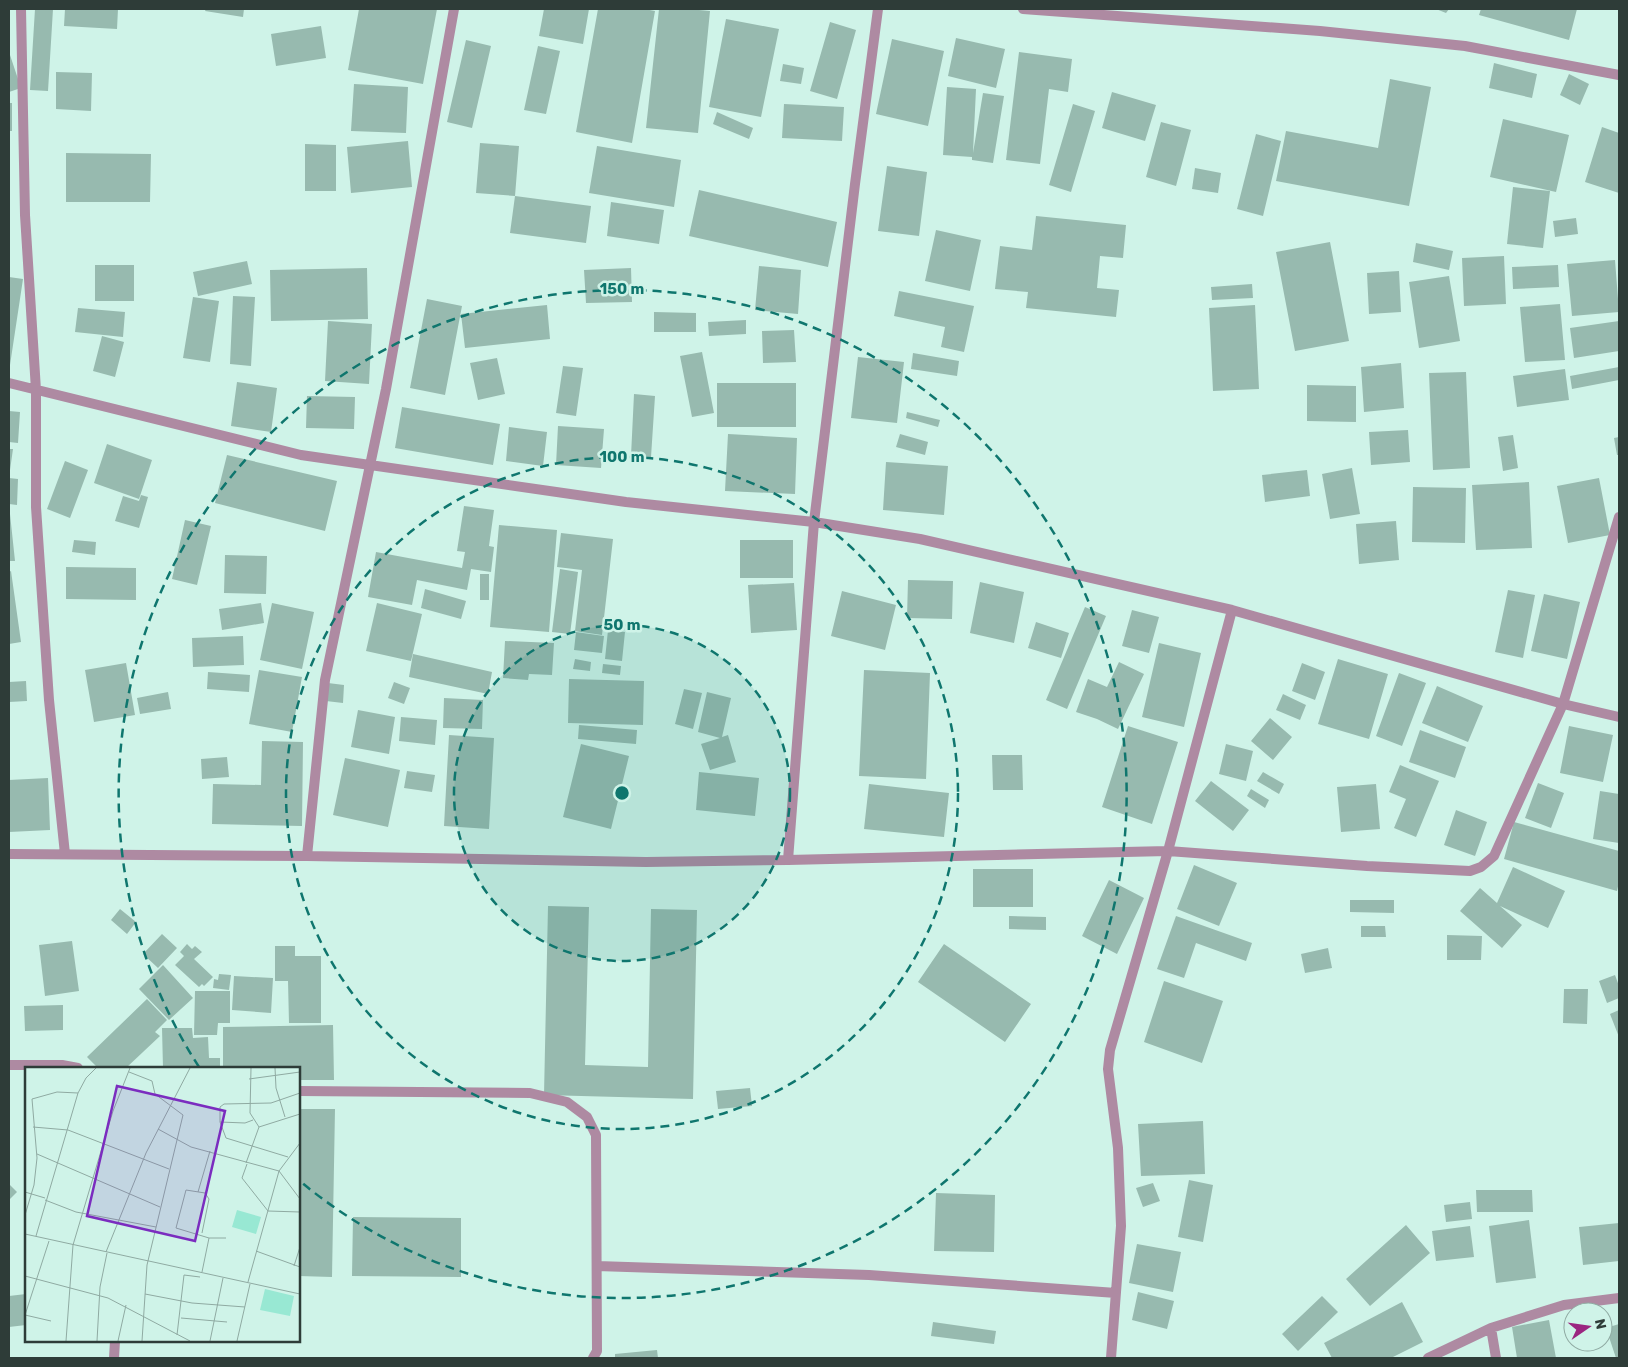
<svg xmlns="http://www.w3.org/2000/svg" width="1628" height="1367" viewBox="0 0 1628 1367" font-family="Rubik,sans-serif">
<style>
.building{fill:#97baaf}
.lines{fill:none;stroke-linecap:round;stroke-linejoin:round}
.lane{stroke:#ae8aa2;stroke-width:10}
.street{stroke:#ae8aa2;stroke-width:10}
.ring{fill:none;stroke:#0f766e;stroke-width:2.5;stroke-dasharray:9 6}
.inset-road{fill:none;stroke:#8faaa2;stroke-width:1}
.view{fill:#7b2cbf;fill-opacity:0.15;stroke:#7b2cbf;stroke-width:2.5}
.inset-edge{fill:none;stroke:#2e3c38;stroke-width:2.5}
.centre{fill:#0f766e;stroke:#cff3e8;stroke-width:2.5}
.ring-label{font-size:15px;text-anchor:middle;font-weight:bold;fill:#0f766e;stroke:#cff3e8;stroke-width:5;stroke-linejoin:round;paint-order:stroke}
</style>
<rect width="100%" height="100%" fill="#cff3e8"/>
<!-- building -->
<path class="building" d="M35,9H53L48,91L30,90Z
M65,9H118L117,29L64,26Z
M206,9H244L243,17L205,11Z
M359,9H437L423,84L348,70Z
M544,9H589L583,44L539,36Z
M598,9H644L655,11L632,143L576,132Z
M659,9H688L710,11L698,133L646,128Z
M1436,9H1449L1446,13Z
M1481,9H1577L1569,40L1479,15Z
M726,19L779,29L761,117L709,107Z
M830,22L856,30L837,99L810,91Z
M321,26L326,58L276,66L271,34Z
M956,38L1005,49L996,88L948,76Z
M892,39L944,51L928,126L876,114Z
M466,40L491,46L472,128L447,122Z
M538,46L560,51L546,114L524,110Z
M9,52L21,88L9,92Z
M1019,52L1072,59L1068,92L1049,89L1040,164L1006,160Z
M1494,63L1537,74L1532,98L1489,88Z
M783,64L804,68L801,84L780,81Z
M56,72L92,73L91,111L56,109Z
M1569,74L1589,84L1580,105L1560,95Z
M1390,79L1431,87L1409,206L1276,181L1286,131L1378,148Z
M354,84L408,87L406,133L351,131Z
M947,87L976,89L973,153L983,93L1004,96L993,163L972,160V157L943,155Z
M1112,92L1156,105L1145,141L1102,128Z
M9,103H12V131H9Z
M784,104L844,107L842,141L782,138Z
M1073,104L1095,111L1071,192L1049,185Z
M717,112L753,128L749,139L713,124Z
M1503,119L1569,135L1556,192L1490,177Z
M1161,122L1191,130L1176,186L1146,177Z
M1602,127L1619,133V193L1585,182Z
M1256,134L1281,141L1263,216L1237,209Z
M408,141L412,187L351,193L347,147Z
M480,143L519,146L515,196L591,206L586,243L510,233L515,196L476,193Z
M305,144L336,145V191H305Z
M597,146L681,160L674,207L589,193Z
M66,153L151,154L150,202H66Z
M887,166L927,172L919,236L878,231Z
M1195,168L1221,173L1218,193L1192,189Z
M1513,187L1550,191L1543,248L1507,244Z
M699,190L837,222L828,267L689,236Z
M611,202L664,210L659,244L607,236Z
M1036,216L1126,225L1123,258L1100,256L1097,288L1119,290L1116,317L1026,308L1028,292L995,289L1000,246L1032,250Z
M1576,218L1578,234L1555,237L1553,221Z
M936,230L981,240L970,291L925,281Z
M1330,242L1349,341L1295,351L1276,252Z
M1416,243L1453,251L1449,270L1413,262Z
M1504,256L1506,304L1464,306L1462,258Z
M1615,260L1619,312L1572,316L1567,264Z
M247,261L252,284L198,296L193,272Z
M95,265H134V301H95Z
M1558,265L1559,287L1513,289L1512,267Z
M759,266L801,270L798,314L755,310Z
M367,268L368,319L271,321L270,270Z
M631,268L632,302L586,303L584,270Z
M1399,271L1401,312L1369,314L1367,273Z
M1449,276L1460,341L1419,348L1409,282Z
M9,277L23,279L10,365H9Z
M1252,284L1253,298L1212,300L1211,287Z
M899,291L974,306L964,352L941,347L945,327L894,316Z
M233,296L255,297L251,366L230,364Z
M193,297L219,301L210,362L183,358Z
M427,299L462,306L445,395L410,388Z
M1560,304L1565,360L1525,362L1520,307Z
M547,305L550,339L465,348L461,314Z
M1255,305L1259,389L1213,391L1209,308Z
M78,308L125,312L123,337L75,332Z
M654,312L696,313V332H654Z
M746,320V334L709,336L708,322Z
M328,321L372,324L369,384L325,381Z
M1619,321V351L1574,358L1570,328Z
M794,330L796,362L763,363L762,331Z
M102,336L124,342L115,377L93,371Z
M702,352L714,413L692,417L680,356Z
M913,353L959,361L957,376L911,369Z
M858,357L904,362L897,423L851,418Z
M497,358L505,394L478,400L470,363Z
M1401,363L1404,408L1364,412L1361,367Z
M563,366L583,368L576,416L556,413Z
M1619,367V380L1572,389L1570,376Z
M1565,369L1569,400L1517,407L1513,376Z
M1466,372L1470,468L1433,470L1429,373Z
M237,382L277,388L271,432L231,426Z
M717,383H796V427H717Z
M1307,385L1356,386V422L1307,421Z
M634,394L655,396L651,457L631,456Z
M307,396L355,397L354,429L306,428Z
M402,407L500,424L493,465L395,448Z
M9,411L20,412L18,443L9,442Z
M907,412L940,420L938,427L906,418Z
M558,426L604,429L601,468L556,465Z
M509,427L547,432L543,466L506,461Z
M1408,430L1410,462L1371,465L1369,432Z
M728,434L797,438L795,494L725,491Z
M900,434L928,442L925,455L896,447Z
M1513,435L1518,468L1503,471L1498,437Z
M1619,437V455H1617L1614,438Z
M107,444L152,460L139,499L94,483Z
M9,449H13L10,470H9Z
M227,455L337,481L325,531L215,503Z
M65,461L88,470L70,518L47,509Z
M886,462L948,466L944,515L883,510Z
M1352,468L1360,514L1330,519L1322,474Z
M1307,470L1310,496L1265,502L1262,475Z
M9,478L18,479L17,505L9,504Z
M1599,478L1610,535L1568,543L1557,486Z
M1529,482L1532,548L1476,550L1472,485Z
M1413,487L1466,488L1465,543L1412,542Z
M141,495L148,497L139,528L115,521L123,496L139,501Z
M464,506L494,510L489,546L494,547L491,572L471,569L467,590L417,580L412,605L368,597L376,552L462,568L465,552L457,551Z
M9,514H10L15,561H9Z
M185,520L211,526L197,585L172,579Z
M1396,521L1399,560L1359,564L1356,524Z
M499,525L557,530L549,632L490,627Z
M561,533L613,539L602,635L575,631L582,570L557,567Z
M74,540L96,542L95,555L72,552Z
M740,540H793V578H740Z
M225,555L267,556L266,594L224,593Z
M66,567L136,568V600L66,599Z
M560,569L578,572L570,634L552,632Z
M11,571L21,642L9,644V572Z
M480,574H489V600H480Z
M908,580L953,581L952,619L907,618Z
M980,582L1024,592L1014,643L970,633Z
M794,583L797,630L751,633L748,585Z
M425,589L466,601L461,619L421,608Z
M1508,590L1535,595L1523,658L1495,652Z
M842,591L896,605L885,650L831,636Z
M1544,594L1580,602L1567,659L1531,651Z
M261,603L264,623L222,630L219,609Z
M272,603L314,612L302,669L260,660Z
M377,603L422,614L411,661L366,651Z
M1085,607L1106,616L1067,709L1046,700Z
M1132,610L1159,617L1149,653L1122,646Z
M610,618L622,619L620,630L609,629Z
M1036,622L1069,633L1061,658L1028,648Z
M608,630L625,632L622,661L605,659Z
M576,632L604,636L602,653L574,650Z
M243,636L244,665L193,667L192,638Z
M505,641L554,643L552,675L529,674L528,680L503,678Z
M1159,643L1201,653L1184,727L1142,717Z
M413,654L492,672L488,694L409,677Z
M575,659L591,662L590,671L573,669Z
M1338,659L1388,674L1369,739L1318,724Z
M1119,662L1144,674L1118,729L1097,719L1076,712L1088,679L1107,687Z
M126,663L135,715L94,722L85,670Z
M1302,663L1325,672L1315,700L1292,691Z
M603,664L621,666L620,675L602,673Z
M259,670L302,677L292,732L249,724Z
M864,670L930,673L926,779L859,776Z
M208,672L250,675L249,692L207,689Z
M1399,673L1426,683L1402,746L1376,736Z
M569,679L644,681L643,725L568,723Z
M26,681L27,701L9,702V682Z
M394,682L410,688L404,704L388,698Z
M328,683L344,685L343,703L326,701Z
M1437,686L1483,706L1468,742L1422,723Z
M684,689L702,693L693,729L675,724Z
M168,692L171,709L140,714L137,698Z
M707,692L731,698L722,737L728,735L736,762L710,770L701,744L720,738L698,732Z
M1283,694L1306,705L1300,720L1276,710Z
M444,698L483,700L482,729L443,728Z
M358,710L395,717L389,754L351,747Z
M401,717L437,720L435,745L399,741Z
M1270,718L1292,737L1273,760L1251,741Z
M579,725L637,730L636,744L578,739Z
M1128,726L1178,742L1152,824L1102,807Z
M1569,726L1613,735L1603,782L1560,773Z
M1420,730L1466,747L1455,778L1409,762Z
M449,735L494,738L489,829L444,826Z
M262,741L303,742L302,826L212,824L213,784L261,785Z
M581,744L629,756L611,829L563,817Z
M1226,744L1253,751L1246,781L1219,774Z
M992,755H1022L1023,790H993Z
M227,757L229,777L202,779L201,759Z
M345,758L400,770L388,827L333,815Z
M1400,765L1439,781L1416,837L1394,828L1406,799L1389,792Z
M407,771L435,775L432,792L404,788Z
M699,772L759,778L755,816L696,810Z
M1263,772L1284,784L1279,794L1257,781Z
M48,778L50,830L9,832V780Z
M1211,781L1249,810L1233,831L1195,801Z
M1538,783L1564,793L1551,828L1525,818Z
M869,784L949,793L944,837L864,829Z
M1376,784L1380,829L1341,832L1337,787Z
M1251,789L1269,800L1265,808L1247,796Z
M1600,791L1619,794V843L1593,839Z
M1456,810L1487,822L1475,856L1444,845Z
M1514,822L1619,851V882L1617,891L1504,859Z
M1194,865L1237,883L1219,926L1177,909Z
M1513,867L1565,891L1548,928L1500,906L1522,925L1502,948L1460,911L1480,888L1497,903Z
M973,869H1033V907H973Z
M1109,880L1144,898L1117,954L1082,936Z
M1350,900H1394V913L1350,912Z
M548,906L589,907L585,1065L648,1067L651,909L697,910L693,1099L544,1095Z
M120,909L136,922L127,934L111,920Z
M1009,916L1046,917V930L1009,929Z
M1176,916L1252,943L1246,961L1196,943L1184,978L1157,969Z
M1361,926H1385L1386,937H1361Z
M162,934L177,948L158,968L143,954Z
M1447,935L1482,936L1481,960H1447Z
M72,941L79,991L45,996L39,945Z
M187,944L192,949L195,946L202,952L194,959L213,977L204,986L202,984L199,987L175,965L184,956L180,952Z
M944,944L1031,1004L1005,1042L918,982Z
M275,946H295V956H321V1023H289L288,981H275Z
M1328,948L1332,968L1305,973L1301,954Z
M163,965L193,998L169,1020L139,989Z
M219,974L231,975L229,990L213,988L214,979L218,980Z
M1615,975L1619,986V998L1607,1003L1599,981Z
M234,976L273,978L271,1013L232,1010Z
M1164,981L1223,1001L1202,1063L1144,1042Z
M1564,989H1588L1587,1024L1563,1023Z
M195,991H230V1023H218L217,1035H194Z
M147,999L167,1020L155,1032L160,1036L126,1068H98L87,1057Z
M63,1005V1030L25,1031L24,1006Z
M1619,1010V1037L1610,1014Z
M333,1025L334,1080H299V1068H223V1027Z
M162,1028H192L193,1038L208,1037L209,1058H220V1068H163Z
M750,1088L752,1106L718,1109L716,1091Z
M299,1109H335L332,1277L299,1276Z
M1203,1121L1205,1174L1141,1176L1138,1124Z
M1189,1180L1213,1185L1203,1242L1178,1237Z
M1153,1183L1160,1201L1143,1207L1136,1188Z
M9,1184L17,1192L9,1200Z
M1476,1190H1532L1533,1212H1477Z
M936,1193L995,1195L994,1252L934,1251Z
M1470,1202L1472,1219L1446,1222L1444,1205Z
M353,1217L461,1218V1277L352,1276Z
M1529,1220L1536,1278L1496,1283L1489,1226Z
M1619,1223V1261L1583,1265L1579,1227Z
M1406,1225L1430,1253L1370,1306L1346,1279Z
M1470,1226L1474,1257L1436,1261L1432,1231Z
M1137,1244L1181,1252L1173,1292L1129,1283Z
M1138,1292L1174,1301L1167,1329L1132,1320Z
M26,1294V1325L9,1327V1296Z
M1322,1296L1338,1312L1298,1351L1282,1334Z
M1402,1302L1423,1342L1391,1358H1332L1324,1343Z
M1549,1320L1556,1358H1517L1512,1327Z
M933,1322L996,1331L994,1344L931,1336Z
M1619,1324V1358H1616L1606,1328Z
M657,1350L658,1358H615V1354Z"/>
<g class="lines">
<!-- lane -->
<path class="lane" d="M9,1065H62L78,1068"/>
<!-- street -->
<path class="street" d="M21,9L25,215L36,390V507L49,700L65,854
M1023,9L1320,31L1465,46L1619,75
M9,383L301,455L626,502L814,522L920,539L1232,610L1563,704L1619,717
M9,854L307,856L646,862L788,860L1168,851L1367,866L1470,871L1481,867L1494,856L1563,704L1619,517
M307,856L325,680L386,389L454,9
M788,860L814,522L855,184L878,9
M299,1091L530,1093L567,1102L587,1117L596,1135L597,1351L593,1358
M597,1266L869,1275L1116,1293
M1491,1328L1496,1358
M114,1358L115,1341
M1111,1358L1121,1226L1118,1148L1108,1069L1110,1050L1168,851L1232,610
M1428,1358L1491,1328L1564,1305L1619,1298"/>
</g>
<!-- distance rings -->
<circle cx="622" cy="793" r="168" fill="#0f766e" fill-opacity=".12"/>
<g class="ring">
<circle cx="622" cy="793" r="168"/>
<circle cx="622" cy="793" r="336"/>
<path d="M199 1067A504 504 0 1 1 301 1182"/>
</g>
<!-- overview -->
<g transform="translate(25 1067)">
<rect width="275" height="275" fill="#cff3e8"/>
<path d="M212,143L236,150L231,167L207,160ZM240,222L269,229L265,249L235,243Z" fill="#98e8d3"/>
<path class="inset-road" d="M226,1L225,46L234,60M250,1L251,21L260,50M104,5L127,14L130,27L158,48L122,198L117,274M224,12L275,5M195,55L220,56L228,53M8,60L43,63L144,102M133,62L166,80L254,104L275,132M12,87L135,140M263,90L201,71L195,55V40L199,37L246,36L275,26M221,96L234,60L275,47M222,97L217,111L243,144L275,145M0,125L20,131M173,125L185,84M20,133L51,145L131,160M0,148L9,118L12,91L7,32L32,25L53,26M177,166L184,132L180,126L161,123L151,161L184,171L177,205M0,167L275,227M11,169L53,26L61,11L71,1M184,171H201M231,184L275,200M81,185L121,86L165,1M269,199L275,180M0,209L83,231L165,274M223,215L254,104L275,76M120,227L167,236L220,240M0,248L24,174M0,248L26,254M156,251L202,255M152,268L159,208L175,210M41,274L48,178L88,44L105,1M72,274L75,220L82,186M93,274L101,238M185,274L198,211M212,274L225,217"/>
<path class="view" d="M92,19L200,44L170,174L62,149Z"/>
<rect width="275" height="275" class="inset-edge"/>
</g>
<circle cx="622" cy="793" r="8" class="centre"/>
<g class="ring-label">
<text x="622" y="294">150 m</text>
<text x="622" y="462">100 m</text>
<text x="622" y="630">50 m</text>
</g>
<!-- border -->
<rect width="1628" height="1367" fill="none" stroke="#2e3c38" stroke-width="20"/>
<!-- north arrow -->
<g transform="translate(1588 1327) rotate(77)"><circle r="24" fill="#cff3e8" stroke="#8faaa2"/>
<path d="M0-4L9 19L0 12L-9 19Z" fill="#9b2580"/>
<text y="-8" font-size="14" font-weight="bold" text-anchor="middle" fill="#2e3c38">N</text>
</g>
</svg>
